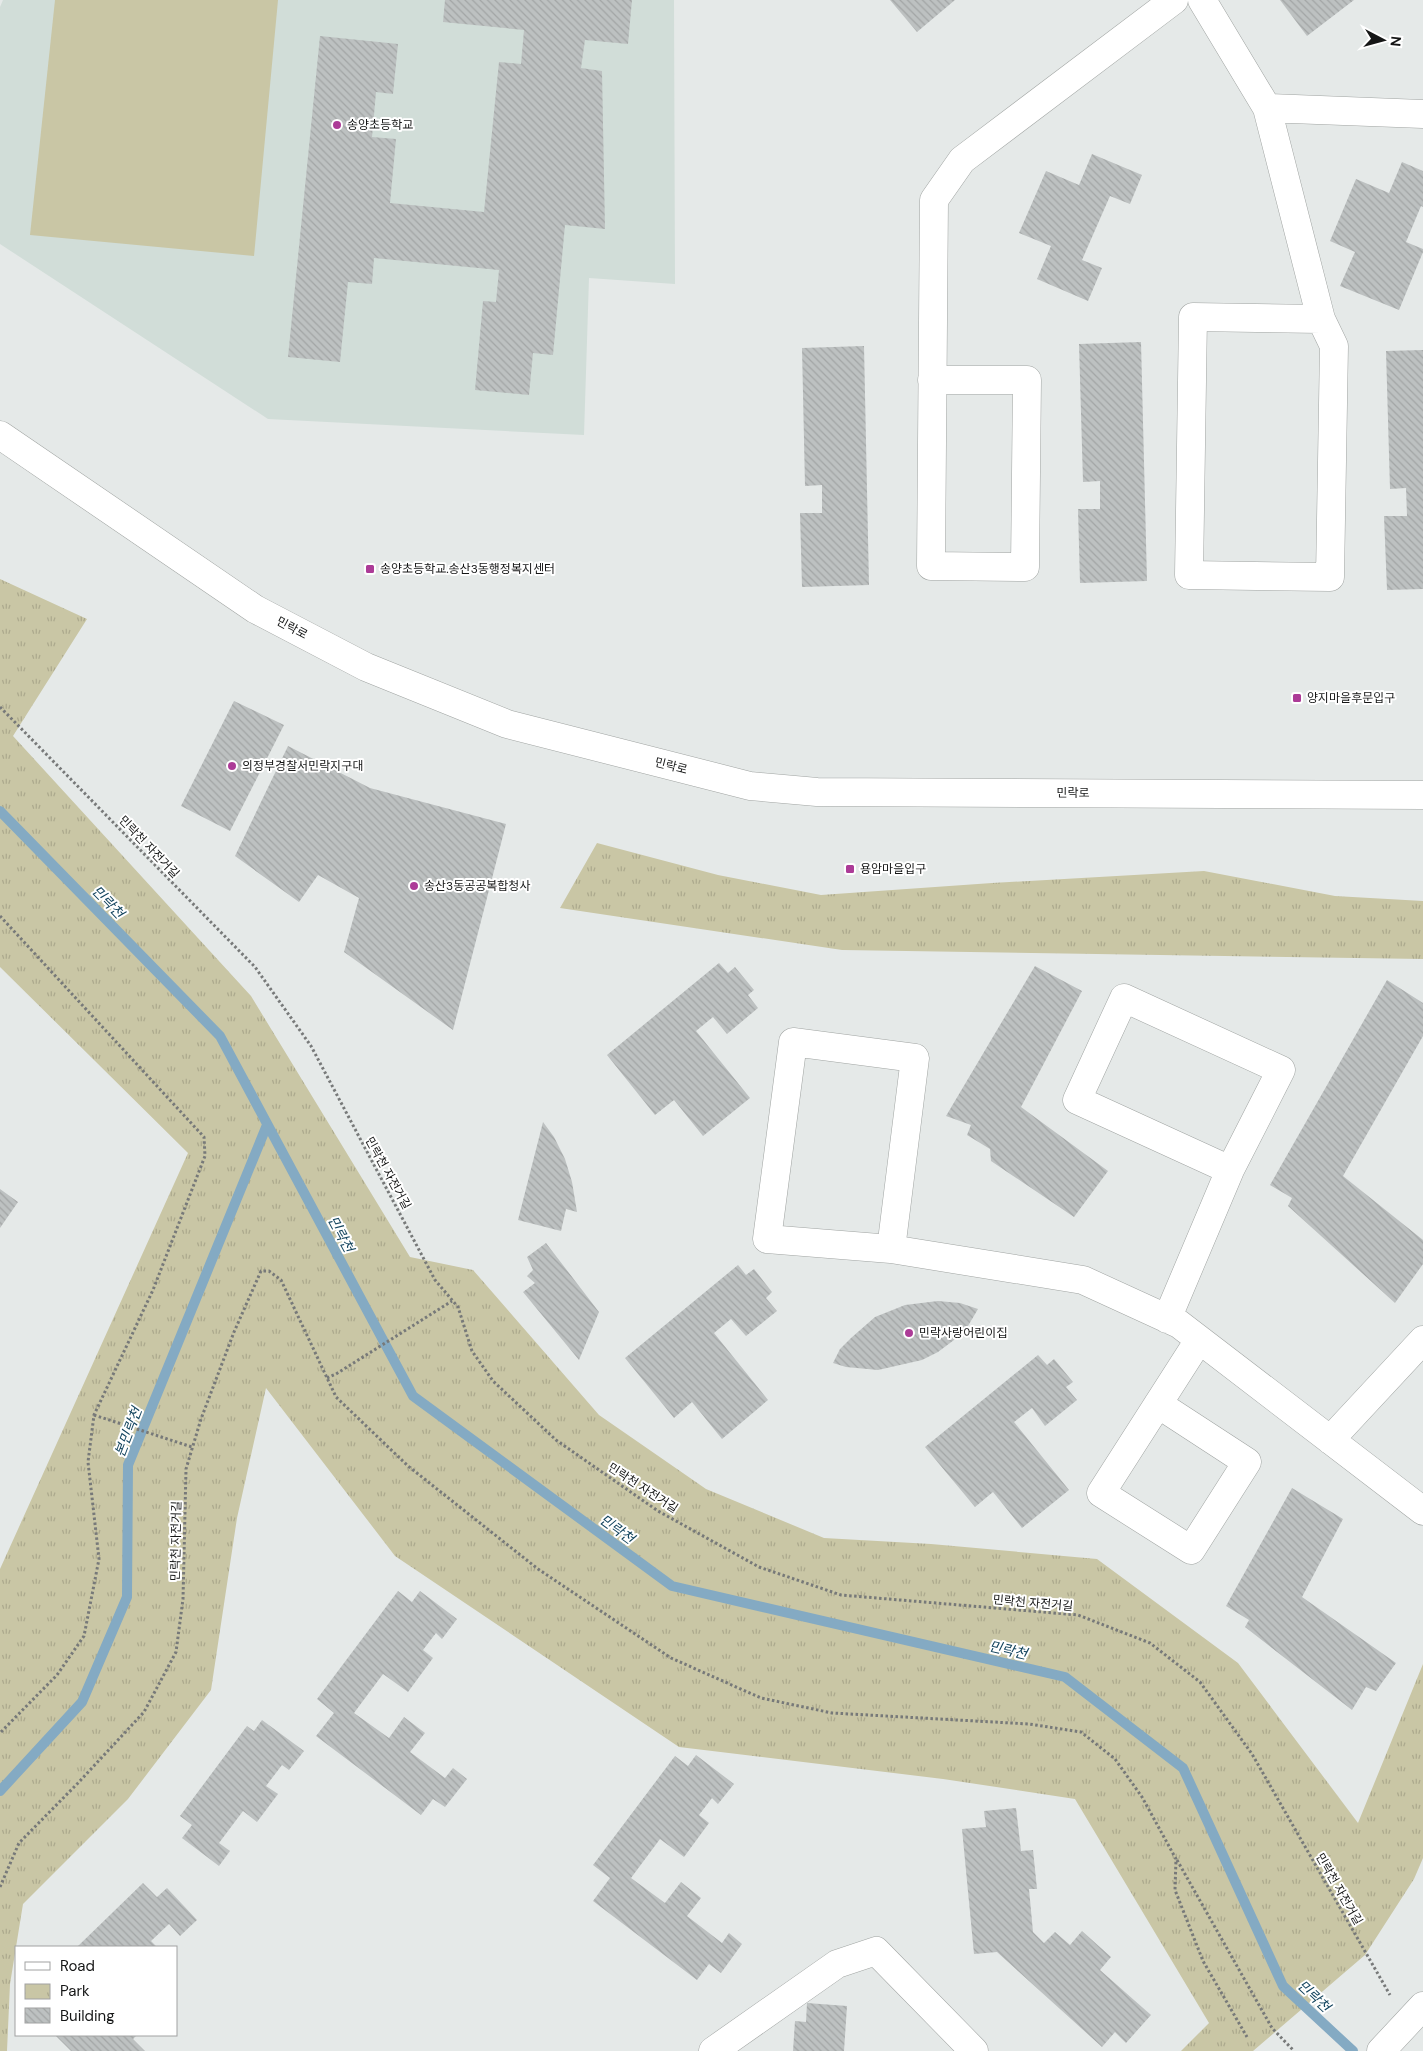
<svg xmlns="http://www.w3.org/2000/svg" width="1423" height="2051" viewBox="0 0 1423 2051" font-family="'DM Sans','Noto Sans KR',sans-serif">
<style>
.built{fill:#d1ddd8}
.park{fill:url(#park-tufts)}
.garden{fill:#c9c6a5}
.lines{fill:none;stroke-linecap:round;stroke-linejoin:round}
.stream{stroke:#84aac3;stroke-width:10}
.building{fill:url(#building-back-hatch)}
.minor-casing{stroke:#a0a4a2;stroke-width:29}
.major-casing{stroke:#a0a4a2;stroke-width:29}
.path{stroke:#777979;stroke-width:3;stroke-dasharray:2.5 2.5;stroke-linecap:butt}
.minor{stroke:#fff;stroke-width:28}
.major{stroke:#fff;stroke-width:28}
.poi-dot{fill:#ac3b97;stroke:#fff;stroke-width:2}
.labels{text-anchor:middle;stroke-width:4;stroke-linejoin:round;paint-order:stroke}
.poi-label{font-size:12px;fill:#151616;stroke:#fff;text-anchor:start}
.street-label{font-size:12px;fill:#151616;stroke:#fff}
.water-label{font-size:14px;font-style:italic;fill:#13445e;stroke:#fff}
</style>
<defs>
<pattern id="park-tufts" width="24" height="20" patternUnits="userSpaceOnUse" patternTransform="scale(1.25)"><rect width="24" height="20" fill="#c9c6a5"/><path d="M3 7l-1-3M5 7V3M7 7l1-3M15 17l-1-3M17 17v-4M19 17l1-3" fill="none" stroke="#aca98d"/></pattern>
<pattern id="building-back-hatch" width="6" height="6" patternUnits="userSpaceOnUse" patternTransform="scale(1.25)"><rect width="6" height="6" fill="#bdc1c1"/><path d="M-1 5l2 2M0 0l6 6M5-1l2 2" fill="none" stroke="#a2a5a5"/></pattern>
</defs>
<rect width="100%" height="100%" fill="#e5e9e8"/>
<!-- built -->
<path class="built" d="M3,0H674L675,284L589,278L584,435L268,419L0,244V7Z"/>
<!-- park -->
<path class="park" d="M0,579L87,619L13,736L251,996L410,1257L473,1270L599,1415L706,1489L824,1538L931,1544L1097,1559L1238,1663L1358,1823L1423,1664V1858L1414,1879L1365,1955L1253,2051H1181L1209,2023L1075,1799L943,1779L679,1747L395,1556L266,1388L237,1518L211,1690L128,1799L23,1904L10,1984L7,2051H0V1569L188,1153L0,967Z
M597,843L718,875L821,895L992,883L1204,871L1335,896L1423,901V959L842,950L560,908Z"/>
<!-- garden -->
<path class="garden" d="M55,0H278L254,256L30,235Z"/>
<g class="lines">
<!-- stream -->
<path class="stream" d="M0,811L220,1036L413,1396L672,1586L1065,1677L1183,1768L1283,1986L1353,2051
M0,1791L82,1702L127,1597L128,1465L267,1125"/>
</g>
<!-- building -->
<path class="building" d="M445,0H632L628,44L585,40L581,68L602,71L605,229L565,225L553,355L533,353L529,395L475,390L483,301L496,302L499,270L374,258L372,284L348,282L340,362L288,357L320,36L398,44L393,94L376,92L372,137L396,139L390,203L484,212L499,62L521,64L524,30L443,22Z
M890,0H955L917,32Z
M1280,0H1354L1307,36Z
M1092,154L1142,175L1130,204L1110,196L1082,260L1102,268L1088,301L1037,279L1051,246L1019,233L1046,171L1079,185Z
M1402,162L1423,171V207L1421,206L1406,242L1423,249V252L1399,310L1340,286L1355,252L1330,241L1356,179L1389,193Z
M1141,342L1147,581L1080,583L1078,509H1100V481L1083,482L1079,344Z
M864,346L869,585L802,587L800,513H822V485L805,486L802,348Z
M1423,350V589L1387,590L1384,516H1407L1406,488L1390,489L1386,351Z
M234,701L284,725L230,831L181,806Z
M288,746L370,788L506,824L453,1030L344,952L359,898L318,875L299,902L235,856Z
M719,963L728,973L735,967L754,990L748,995L758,1008L727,1034L713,1017L696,1031L750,1098L703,1136L674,1100L655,1115L607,1055Z
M1035,966L1082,991L1021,1107L1108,1171L1074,1217L991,1161L990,1149L967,1135L971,1125L946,1116Z
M1387,980L1423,1003V1036L1343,1176L1423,1240V1264L1395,1303L1288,1206L1292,1198L1270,1185Z
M543,1122L554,1137L565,1159L572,1182L577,1212L566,1209L561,1231L518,1220Z
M0,1189L18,1202L0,1228Z
M546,1243L599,1312L579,1360L523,1292L535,1283L527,1276L533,1270L527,1257Z
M738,1265L746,1275L754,1269L772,1292L766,1298L777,1311L746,1336L731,1319L714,1333L768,1400L722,1439L692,1402L674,1418L625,1358Z
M938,1301L960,1303L978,1309L968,1326L954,1340L938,1352L922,1360L878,1370L846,1367L833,1363L840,1349L851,1338L875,1317L905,1305Z
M1038,1355L1047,1365L1054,1359L1073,1382L1066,1387L1077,1400L1045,1426L1032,1408L1014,1422L1069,1490L1022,1528L993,1492L975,1507L925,1447Z
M1292,1488L1343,1519L1302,1597L1396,1663L1376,1691L1366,1687L1352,1710L1245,1627L1249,1620L1226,1606Z
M398,1591L412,1602L420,1591L457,1619L442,1639L436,1633L423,1650L433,1658L408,1692L383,1674L354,1713L389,1738L404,1717L425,1733L410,1752L445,1778L453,1768L467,1779L445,1807L433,1799L421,1815L316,1736L334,1713L317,1699Z
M262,1720L304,1751L289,1770L282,1765L266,1786L278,1794L257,1822L243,1811L219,1843L230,1851L219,1866L182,1838L192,1825L180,1816L247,1726L254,1731Z
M696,1755L734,1784L718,1804L712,1798L699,1815L709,1823L684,1857L660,1839L631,1878L665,1903L681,1882L701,1898L687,1916L722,1943L729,1933L742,1944L721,1973L709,1964L697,1980L593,1901L610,1878L593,1865L675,1756L688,1766Z
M1016,1808L1021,1851L1033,1850L1037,1889H1029L1033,1932L1044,1943L1055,1932L1070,1945L1082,1931L1111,1957L1100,1970L1151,2015L1126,2043L1115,2032L1102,2047L997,1952L974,1954L962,1829L986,1827L984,1811Z
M143,1883L157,1897L167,1888L197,1920L180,1936L169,1924L151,1941L157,1947H77Z
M807,2003L847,2006L844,2051H793L795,2021L806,2022Z
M55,2035H137L133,2039L145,2051H71Z"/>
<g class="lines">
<!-- minor casing -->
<g class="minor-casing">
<path id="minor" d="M1202,0L1267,108L1423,114
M1267,108L1321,319L1334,346L1330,577L1189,575L1193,317L1321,319
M932,380H1027L1025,567L931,566L934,200L962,160L1174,0
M891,1249L915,1058L793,1042L767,1239L891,1249L1083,1280L1179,1324L1423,1511
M1167,1319L1230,1170L1281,1070L1124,998L1077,1100L1230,1170
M1158,1404L1247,1462L1191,1550L1101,1493L1199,1340
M1330,1440L1423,1340
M713,2051L837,1964L876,1951L974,2051
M1381,2051L1423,2006"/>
</g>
<!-- major casing -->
<g class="major-casing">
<path id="major" d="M0,435L255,609L366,667L507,724L750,786L817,792L1423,795"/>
</g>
<!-- path -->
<path class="path" d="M0,707L255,967L311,1046L435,1280L458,1307L472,1351L493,1381L556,1440L658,1511L759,1567L841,1595L1078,1615L1150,1643L1200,1682L1252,1754L1390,1995
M0,916L204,1137L205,1156L153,1290L94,1415L88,1462L99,1559L84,1636L57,1675L0,1733
M327,1378L336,1374L452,1301
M94,1415L192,1447
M1177,1860L1272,2028L1294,2051
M0,1887L19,1843L78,1783L144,1712L176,1652L183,1599L186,1469L201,1419L234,1332L261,1271H269L281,1280L336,1397L408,1466L538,1569L671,1658L761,1698L832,1713L1029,1724L1081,1732L1115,1759L1142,1797L1176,1859L1175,1890L1203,1961L1247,2037"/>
<!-- minor -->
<use href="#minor" class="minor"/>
<!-- major -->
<use href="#major" class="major"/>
</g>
<!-- markers -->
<g class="poi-dot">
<circle cx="337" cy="125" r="5"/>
<rect x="365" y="564" width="10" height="10" rx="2.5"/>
<rect x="1292" y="693" width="10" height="10" rx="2.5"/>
<circle cx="232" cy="766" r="5"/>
<rect x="845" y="864" width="10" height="10" rx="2.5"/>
<circle cx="414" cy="886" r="5"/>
<circle cx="909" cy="1333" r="5"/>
</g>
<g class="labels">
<!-- poi labels -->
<g class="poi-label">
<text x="347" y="129">송양초등학교</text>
<text x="380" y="573">송양초등학교.송산3동행정복지센터</text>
<text x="1307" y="702">양지마을후문입구</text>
<text x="242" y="770">의정부경찰서민락지구대</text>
<text x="860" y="873">용암마을입구</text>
<text x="424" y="890">송산3동공공복합청사</text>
<text x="919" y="1337">민락사랑어린이집</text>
</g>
<!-- street labels -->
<g class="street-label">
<text transform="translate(292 628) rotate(28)" y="4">민락로</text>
<text transform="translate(671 766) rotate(14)" y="4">민락로</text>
<text x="1073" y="797">민락로</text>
<text transform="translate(149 847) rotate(46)" y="4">민락천 자전거길</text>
<text transform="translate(388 1173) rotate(61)" y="4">민락천 자전거길</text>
<text transform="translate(643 1488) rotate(33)" y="4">민락천 자전거길</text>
<text transform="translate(176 1541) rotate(-89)" y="4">민락천 자전거길</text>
<text transform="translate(1033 1603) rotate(5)" y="4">민락천 자전거길</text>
<text transform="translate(1339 1889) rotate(60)" y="4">민락천 자전거길</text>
</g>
<!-- water labels -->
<g class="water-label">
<text transform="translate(108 902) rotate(46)" y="5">민락천</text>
<text transform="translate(341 1234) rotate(62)" y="5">민락천</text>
<text transform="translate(128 1432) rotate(-69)" y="5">본민락천</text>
<text transform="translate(617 1529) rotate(36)" y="5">민락천</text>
<text transform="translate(1008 1650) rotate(13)" y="5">민락천</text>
<text transform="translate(1314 1996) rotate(43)" y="5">민락천</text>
</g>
</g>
<!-- legend -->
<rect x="15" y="1946" width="162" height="90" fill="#ffffff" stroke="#a1a2a2"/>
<rect x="25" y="1962" width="25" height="8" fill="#ffffff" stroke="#a1a2a2"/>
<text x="60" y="1971" font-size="15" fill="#151616">Road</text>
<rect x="25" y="1984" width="25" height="15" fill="url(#park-tufts)" stroke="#a1a2a2"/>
<text x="60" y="1996" font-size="15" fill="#151616">Park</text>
<rect x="25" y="2008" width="25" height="15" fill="url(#building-back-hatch)" stroke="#a1a2a2"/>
<text x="60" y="2021" font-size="15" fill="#151616">Building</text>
<!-- north arrow -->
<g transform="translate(1383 40) rotate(96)" stroke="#ffffff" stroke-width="4" paint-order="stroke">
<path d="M0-4L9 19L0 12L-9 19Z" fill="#151616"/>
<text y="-8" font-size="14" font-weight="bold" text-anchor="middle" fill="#151616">N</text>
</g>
</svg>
